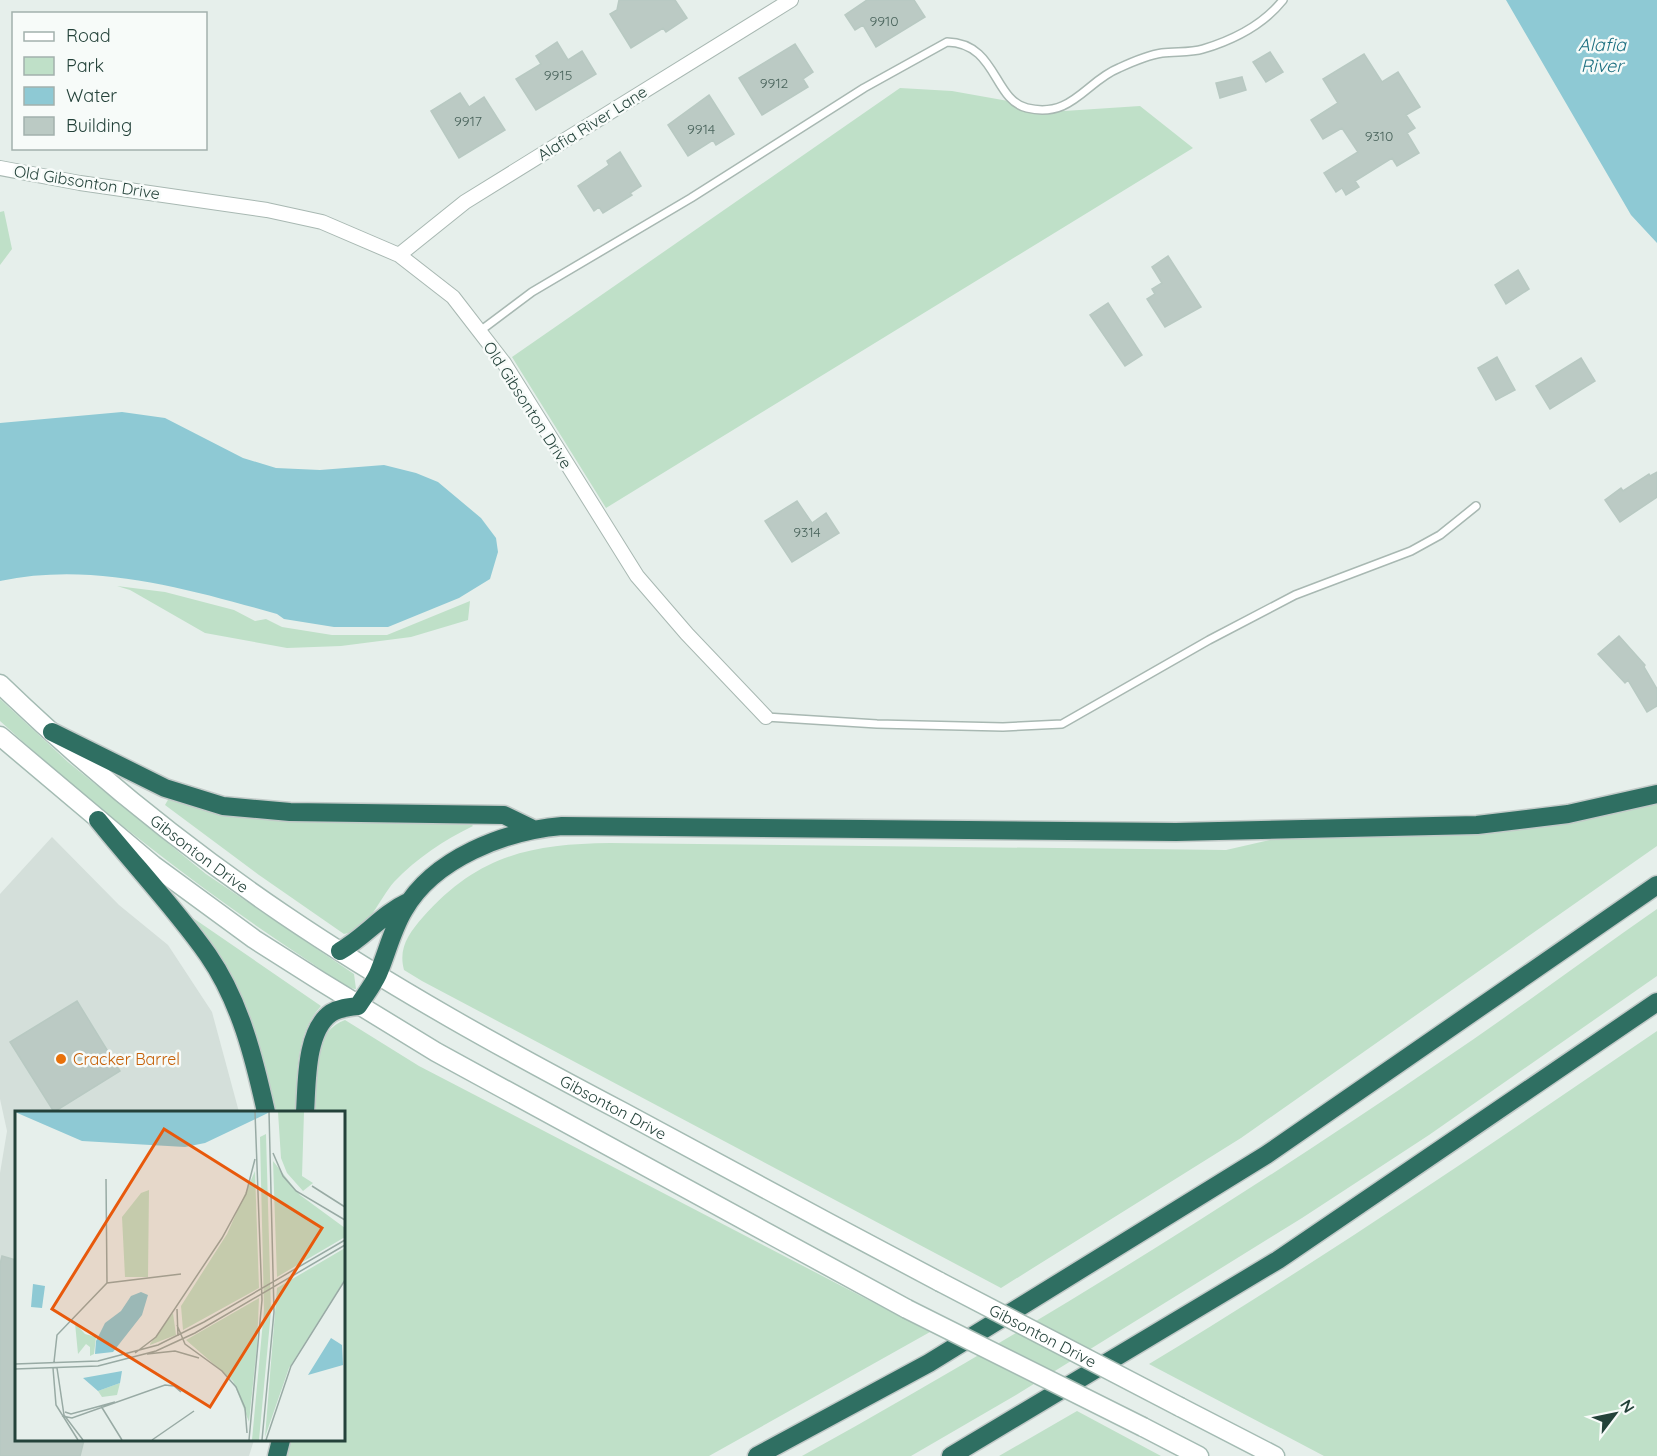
<svg xmlns="http://www.w3.org/2000/svg" width="1657" height="1456" viewBox="0 0 1657 1456" font-family="Quicksand,sans-serif">
<style>
.built{fill:#d4dfda}
.green{fill:#bfe0c8}
.water{fill:#8ec9d4}
.building{fill:#bbcac4;stroke:#b8c9c2;stroke-width:1.5}
.lines{fill:none;stroke-linecap:round;stroke-linejoin:round}
.lane-casing{stroke:#a8b8b2;stroke-width:10}
.street-casing{stroke:#a8b8b2;stroke-width:16}
.secondary-casing{stroke:#a4bbb3;stroke-width:21}
.highway-casing{stroke:#c2cac8;stroke-width:21}
.lane{stroke:#fff;stroke-width:7}
.street{stroke:#fff;stroke-width:14}
.secondary{stroke:#fff;stroke-width:18}
.highway{stroke:#2f6f62;stroke-width:18}
.secondary-bridge-casing{stroke:#a4bbb3;stroke-width:21;stroke-linecap:butt}
.secondary-bridge{stroke:#fff;stroke-width:18}
.food-dot{fill:#e8710a;stroke:#f7fbf9;stroke-width:2}
.labels{text-anchor:middle;stroke-width:5;stroke-linejoin:round;paint-order:stroke}
.number-label{font-size:14px;fill:#4a645c}
.street-label{font-size:16px;fill:#24423a;stroke:#f7fbf9}
.food-label{font-size:16px;fill:#c56008;stroke:#f7fbf9;text-anchor:start}
.water-label{font-size:18px;font-style:italic;fill:#1c6f80;stroke:#f7fbf9}
.inset-road{fill:none;stroke:#98aaa4;stroke-width:1.5}
.view{fill:#e8590c;fill-opacity:0.15;stroke:#e8590c;stroke-width:3}
.inset-edge{fill:none;stroke:#24423a;stroke-width:3}
</style>
<rect width="100%" height="100%" fill="#e6efeb"/>
<!-- built -->
<path class="built" d="M52,837L119,905L168,945L212,1012L239,1112H16V1440H254L249,1456H0V1173L7,1131L0,1099V894Z"/>
<!-- green -->
<path class="green" d="M900,88L952,91L1064,111L1140,106L1193,148L606,508L512,357Z
M4,211L12,249L0,265V212Z
M117,586L165,592L234,610L255,621L266,619L282,627L332,635H387L470,601L468,620L411,637L341,646L287,648L205,633L130,590Z
M0,699L68,762L206,874L354,974L356,989C346,989 320,968 310,962C200,890 97,809 0,721Z
M169,798L469,822L473,826C444,840 417,858 394,882C379,899 369,930 344,934L259,875L165,805Z
M1657,800V846L1241,1138L1001,1288L422,981L404,970C398,948 409,933 423,917C478,855 531,844 610,843L1226,850L1313,830L1438,831Z
M1657,909V976L1429,1135L1302,1218L1016,1395L911,1456H802C1020,1335 1234,1203 1440,1062C1513,1013 1584,960 1657,909Z
M193,918L321,1006C295,1035 297,1075 296,1112H274L192,922Z
M345,1020L419,1066L930,1332L709,1456H285L290,1440H344V1112H315C316,1082 310,1032 345,1020Z
M1657,1031V1456H1324L1149,1364C1323,1259 1490,1145 1657,1031Z
M1077,1411L1161,1456H999Z"/>
<!-- water -->
<path class="water" d="M1506,0H1657V243L1631,215Z
M122,412L165,418L243,458L276,468L320,470L384,465L416,473L438,482L481,518L496,538L498,552L490,579L459,598L388,627H334L284,619L277,614C188,589 93,561 0,581V423Z"/>
<!-- building -->
<path class="building" d="M619,0H675L687,18L666,32L663,28L631,48L610,14L617,10Z
M867,0H914L925,17L876,47L863,25L855,30L845,15Z
M557,42L568,60L582,51L596,74L536,110L516,79L541,64L536,56Z
M795,44L813,72L803,79L808,87L762,115L739,78Z
M1270,52L1283,72L1266,82L1253,62Z
M1364,54L1382,82L1398,72L1420,107L1406,115L1415,128L1407,133L1419,153L1397,166L1392,158L1355,181L1359,187L1346,195L1342,188L1336,192L1324,173L1358,152L1342,128L1323,139L1311,120L1338,103L1323,79Z
M1242,77L1246,90L1220,98L1216,83Z
M460,93L469,107L484,97L505,130L459,158L431,111Z
M709,95L734,134L716,145L713,140L688,156L668,125Z
M620,152L641,186L630,193L632,195L603,213L599,207L594,211L578,186L609,165L607,161Z
M1168,256L1201,307L1165,327L1147,299L1155,294L1152,289L1162,283L1152,267Z
M1518,270L1529,289L1506,304L1495,285Z
M1108,303L1142,355L1125,366L1090,315Z
M1497,357L1515,390L1496,400L1478,368Z
M1581,358L1595,381L1550,409L1536,386Z
M1657,472V497L1620,522L1605,500L1621,488L1623,491L1649,474L1650,476Z
M797,501L812,523L826,513L839,533L792,562L765,521Z
M1619,636L1645,665L1644,667L1657,689V706L1647,712L1628,680L1625,683L1598,654Z
M77,1001L120,1071L54,1112L10,1042Z
M2,1256L16,1260V1440H84L80,1456H0V1264Z"/>
<g class="lines">
<!-- lane casing -->
<g class="lane-casing">
<path id="lane" d="M480,331L532,292L691,198L864,88L947,42C997,43 993,100 1027,108C1072,119 1086,81 1119,68C1132,62 1148,55 1162,53C1175,51 1190,53 1203,49C1233,40 1263,25 1283,0
M766,717L877,724L1003,727L1062,724L1209,640L1295,595L1411,551L1440,535L1476,506"/>
</g>
<!-- street casing -->
<g class="street-casing">
<path id="street" d="M0,168L80,183L267,210L322,222L399,255L453,297L504,363L637,576L687,634L766,717
M399,255L465,202L791,0"/>
</g>
<!-- secondary casing -->
<g class="secondary-casing">
<g id="secondary">
<path id="s1" d="M0,684C87,768 183,846 283,914C392,988 507,1051 623,1112C728,1169 834,1226 940,1282"/>
<path d="M0,736L153,865L254,939L320,981L436,1052L907,1309"/>
<path d="M1180,1407L1275,1456"/>
<path d="M1143,1427L1199,1456"/>
</g>
</g>
<!-- highway casing -->
<g class="highway-casing">
<path id="highway" d="M52,732L165,788L223,806L290,812L504,815L533,829
M98,820C134,865 175,908 208,955C240,1001 254,1058 266,1112
M340,951C365,937 382,914 408,902
M305,1112C307,1085 305,1031 331,1013C339,1008 349,1007 358,1006C365,995 373,985 378,974C387,953 392,930 404,910C434,858 505,831 562,826L1176,832L1477,825L1568,814L1657,794
M277,1456L281,1440
M757,1456L929,1363L1266,1155L1657,885
M951,1456L1278,1260L1657,1002"/>
</g>
<!-- lane -->
<use href="#lane" class="lane"/>
<!-- street -->
<use href="#street" class="street"/>
<!-- secondary -->
<use href="#secondary" class="secondary"/>
<!-- highway -->
<use href="#highway" class="highway"/>
<!-- secondary-bridge casing -->
<g class="secondary-bridge-casing">
<g id="secondary-bridge">
<path id="s2" d="M940,1282L1180,1407"/>
<path d="M907,1309L1143,1427"/>
</g>
</g>
<!-- secondary-bridge -->
<use href="#secondary-bridge" class="secondary-bridge"/>
</g>
<!-- markers -->
<circle class="food-dot" cx="61" cy="1059" r="6"/>
<g class="labels">
<!-- number labels -->
<g class="number-label">
<text x="884" y="26">9910</text>
<text x="558" y="80">9915</text>
<text x="774" y="88">9912</text>
<text x="468" y="126">9917</text>
<text x="701" y="134">9914</text>
<text x="1379" y="141">9310</text>
<text x="807" y="537">9314</text>
</g>
<!-- street labels -->
<g class="street-label">
<text transform="translate(592 123) rotate(-32)" y="6">Alafia River Lane</text>
<text transform="translate(87 182) rotate(9)" y="6">Old Gibsonton Drive</text>
<text transform="translate(528 405) rotate(57)" y="6">Old Gibsonton Drive</text>
<text dy="6" stroke="none"><textPath href="#s1" startOffset="262">Gibsonton Drive</textPath></text>
<text dy="6" stroke="none"><textPath href="#s1" startOffset="748">Gibsonton Drive</textPath></text>
<text dy="6" stroke="none"><textPath href="#s2" startOffset="116">Gibsonton Drive</textPath></text>
</g>
<!-- food labels -->
<g class="food-label">
<text x="73" y="1065">Cracker Barrel</text>
</g>
<!-- water labels -->
<g class="water-label">
<text x="1602" y="51">Alafia<tspan x="1602" dy="21">River</tspan></text>
</g>
</g>
<!-- overview -->
<g transform="translate(15 1111)">
<rect width="330" height="330" fill="#e6efeb"/>
<path d="M263,1H289L287,65L298,72L288,80L272,62L266,47ZM251,23L256,200L244,329H237L249,199L245,26ZM258,50L285,84L330,117V126L262,166ZM240,60L244,177L168,219L166,195L212,123ZM134,79L133,166H110L107,106L126,82ZM330,137V168L274,257L250,326L262,177ZM244,187L242,235L234,311L218,270L171,229ZM158,202L161,224L135,234V233ZM60,212L70,223L81,226L79,243L75,245V236L71,233L63,243ZM105,272L102,284L87,286L83,280Z" fill="#bfe0c8"/>
<path d="M0,1H255L190,32L170,36L67,30ZM18,173L30,175L27,197L16,196ZM126,181L133,184L127,204L98,241L80,243L81,230L90,212L106,200L116,185ZM316,227L327,234L328,254L293,264ZM107,260L105,272L83,280L68,267Z" fill="#8ec9d4"/>
<path class="inset-road" d="M258,42L268,65L281,80L330,109M91,68L92,172M297,75L330,96M162,198L163,225M162,214L170,233L207,260L221,276L230,297L232,322M120,242L141,226L207,127L231,83L240,48M132,243L160,240L184,247M39,251L42,224L92,172L166,163M0,253L83,250L143,234L189,211L330,129M38,257L41,294L63,329M42,257L49,304L68,329M0,258L83,255L141,240L180,222L330,134M86,295L107,329M50,301L56,303L100,291M47,305L57,307L150,274L159,275L166,281M137,329L179,300M234,329L247,189L240,1M247,329L259,201L254,1M251,329L276,255L330,169"/>
<path class="view" d="M149,18L307,117L195,296L37,198Z"/>
<rect width="330" height="330" class="inset-edge"/>
</g>
<!-- legend -->
<rect x="12" y="12" width="195" height="138" fill="#f7fbf9" stroke="#a3b1ad" stroke-width="1.5"/>
<rect x="24" y="32" width="30" height="9" fill="#ffffff" stroke="#a3b1ad" stroke-width="1.5"/>
<text x="66" y="42" font-size="18" fill="#24423a">Road</text>
<rect x="24" y="57" width="30" height="18" fill="#bfe0c8" stroke="#a3b1ad" stroke-width="1.5"/>
<text x="66" y="72" font-size="18" fill="#24423a">Park</text>
<rect x="24" y="87" width="30" height="18" fill="#8ec9d4" stroke="#a3b1ad" stroke-width="1.5"/>
<text x="66" y="102" font-size="18" fill="#24423a">Water</text>
<rect x="24" y="117" width="30" height="18" fill="#bbcac4" stroke="#a3b1ad" stroke-width="1.5"/>
<text x="66" y="132" font-size="18" fill="#24423a">Building</text>
<!-- north arrow -->
<g transform="translate(1615 1414) rotate(58)" stroke="#f7fbf9" stroke-width="4.5" paint-order="stroke">
<path d="M0-4.5L10 22L0 15L-10 22Z" fill="#24423a"/>
<text y="-9" font-size="16" font-weight="bold" text-anchor="middle" fill="#24423a">N</text>
</g>
</svg>
